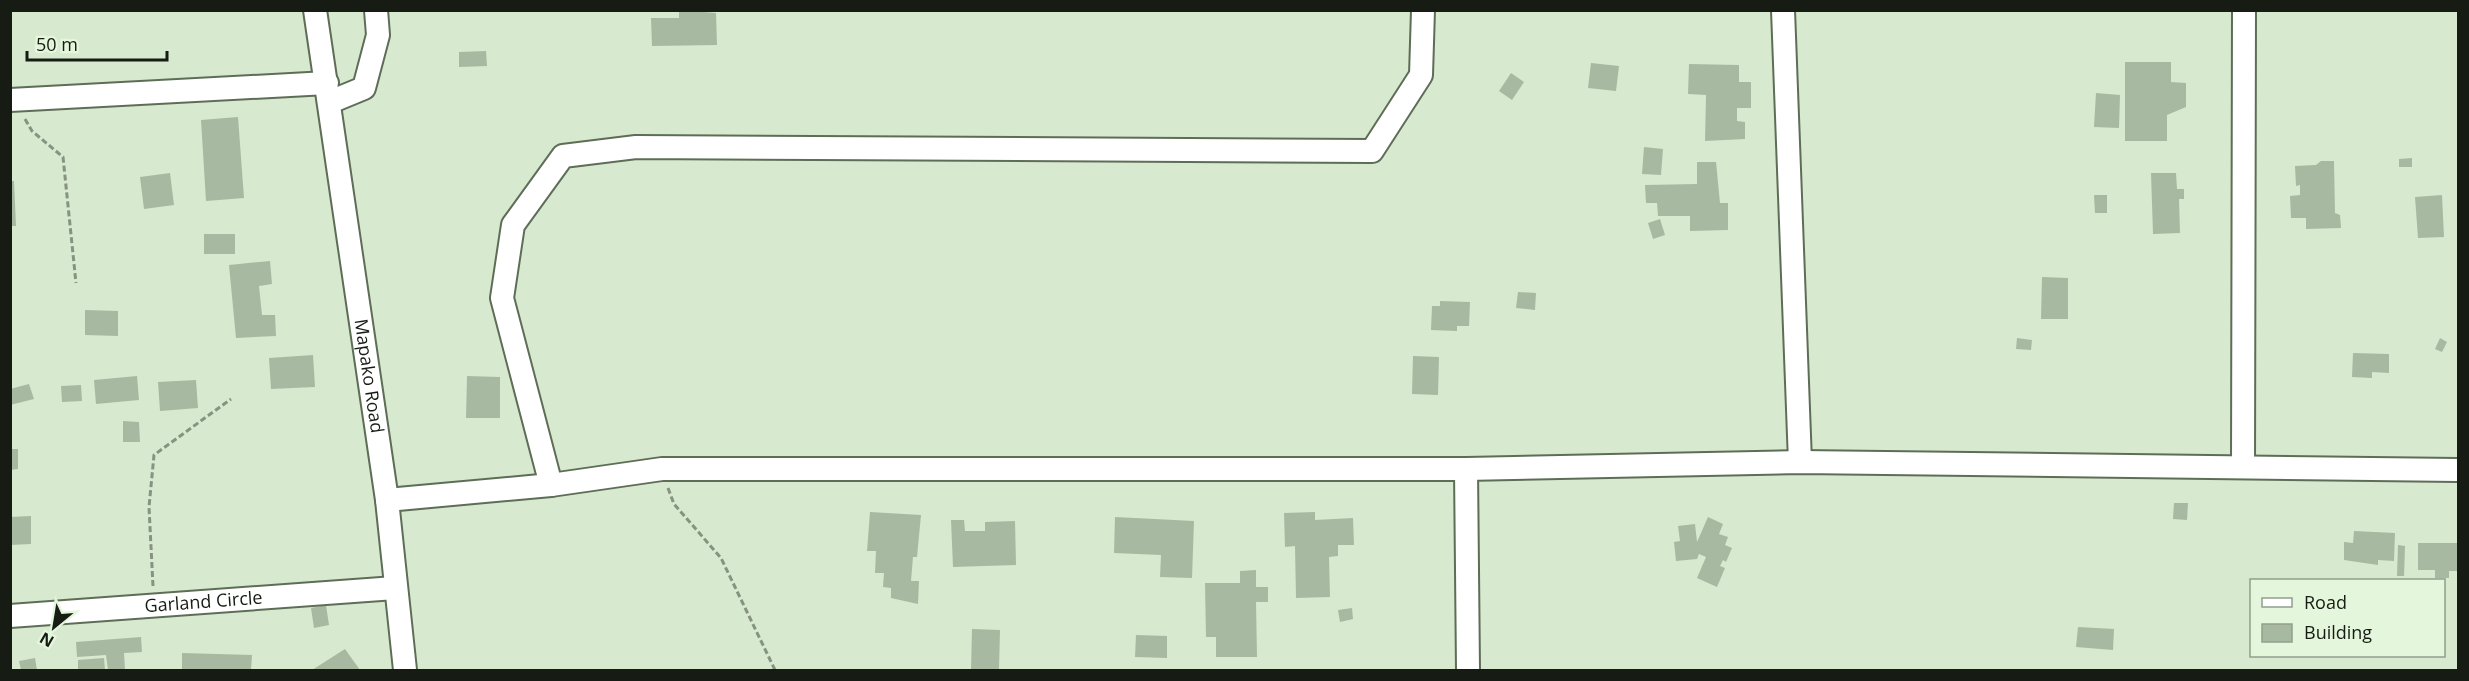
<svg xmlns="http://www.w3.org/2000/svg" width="2469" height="681" viewBox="0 0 2469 681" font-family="'Open Sans',sans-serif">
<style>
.building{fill:#a8b9a1}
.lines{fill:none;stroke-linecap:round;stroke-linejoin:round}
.minor-casing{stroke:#5e6d57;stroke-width:26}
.path{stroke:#869380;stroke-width:3;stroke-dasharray:6 3;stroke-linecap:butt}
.minor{stroke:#fff;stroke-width:22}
.labels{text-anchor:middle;stroke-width:6;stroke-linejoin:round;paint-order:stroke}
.street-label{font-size:18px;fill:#161c13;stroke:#e4f6dc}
</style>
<rect width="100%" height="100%" fill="#d7e9cf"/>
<!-- building -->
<path class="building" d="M679,10L716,13L717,45L652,46L651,18H679Z
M486,51L487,66L459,67V52Z
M2125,62H2171V82L2186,83V107L2167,115V141H2125Z
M1591,63L1619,66L1616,91L1588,88Z
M1689,64L1739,65V82H1751V108H1737V121L1745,122V139L1705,141L1706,95L1688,94Z
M1511,73L1524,82L1512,100L1499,91Z
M2096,93L2120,95L2119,128L2094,127Z
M238,117L244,198L206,201L201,120Z
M1644,147L1663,149L1661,175L1642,174Z
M2412,158V167H2399V159Z
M2321,161H2334L2335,213L2340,215L2341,228L2306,229V218H2291L2290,196L2300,195V185L2296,186L2295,166L2316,165Z
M1697,162H1716L1720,203H1728V230L1690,231V216H1658L1657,203H1646L1645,185L1697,184Z
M170,173L174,205L144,209L140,177Z
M2151,173H2176L2177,189H2184V199H2179L2180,233L2153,234Z
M10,181H14L16,226H10Z
M2094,195H2107V213H2095Z
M2442,195L2444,237L2418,238L2415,197Z
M1660,219L1665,235L1653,239L1648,223Z
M204,234H235V254H204Z
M270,261L272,284L259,286L262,315H275L276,336L236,338L229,265Z
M2042,277L2068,278V319H2041Z
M1518,292L1536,293L1535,310L1516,308Z
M1440,301L1470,302L1469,326H1457V331L1431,330L1432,306H1440Z
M85,310L118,311V336L85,335Z
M2017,338L2032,340L2031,350L2016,349Z
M2440,338L2447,342L2442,352L2435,349Z
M2353,353L2389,354V373L2372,372V378L2352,377Z
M313,355L315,387L271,389L269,358Z
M1413,356L1439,357L1438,395L1412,394Z
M137,376L139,400L96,404L94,380Z
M467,376L500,377V418H466Z
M196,380L198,408L160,411L158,382Z
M29,384L34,399L10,405V389Z
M81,385L82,401L62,402L61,386Z
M123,421L139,422L140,442H123Z
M10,449H18V469L10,470Z
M2174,503H2188L2187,520L2173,519Z
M870,512L921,515L917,557H913L911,581H919L918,604L891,598V588L883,587L884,573H875L876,551H867Z
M1315,512V520L1353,518L1354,545H1338V556L1329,557L1330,597L1296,598L1295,546L1285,547L1284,513Z
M31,516V544L10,545V517Z
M1115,517L1194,521L1192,578L1160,577L1161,555L1114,553Z
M1708,517L1723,524L1719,534L1728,537L1725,545L1732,548L1726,562L1723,560L1720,566L1725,568L1717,587L1697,578L1706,557L1699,554L1697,559L1676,561L1674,542L1680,541L1678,526L1695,524L1697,542Z
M951,520H964L965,531H985V522L1015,521L1016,565L953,567Z
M2354,531L2395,533L2394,561L2378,560V565L2344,560V542L2353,543Z
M2418,543H2458V571H2449V578H2435V570H2418Z
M2398,545L2405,546L2404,576H2397Z
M1256,570V587H1268V602H1256L1257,657H1216V637H1206L1205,583H1240V571Z
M326,605L329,625L314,628L311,608Z
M1352,608L1353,619L1340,622L1338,610Z
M2078,627L2114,629L2113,650L2076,647Z
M972,629L1000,630L999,670H971Z
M1136,635L1167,636V658L1135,657Z
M141,637L142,652L124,653L125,670H108L106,655L77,657L76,642Z
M345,649L360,670H312Z
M182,653L252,655L251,670H182Z
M35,658L37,670H21L19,661Z
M104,658L105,670H78V660Z"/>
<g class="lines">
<!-- minor casing -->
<g class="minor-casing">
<g id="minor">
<path id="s1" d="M315,10L387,500L405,670"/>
<path d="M1783,10L1800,462"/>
<path d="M10,100L327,83"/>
<path d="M330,102L364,88L378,35L376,10"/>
<path d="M2243,467L2244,10"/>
<path d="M1466,469L1468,670"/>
<path d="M551,485L502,298L513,225L563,156L636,147L1372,151L1421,75L1423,10"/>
<path d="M387,500L551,485L662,469H1466L1800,462L2458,470"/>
<path id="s2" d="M10,616L395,588"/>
</g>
</g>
<!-- path -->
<path class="path" d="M25,119L32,131L63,157L76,283
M668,488L674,504L721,558L775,670
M153,586L149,507L154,455L231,399"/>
<!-- minor -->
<use href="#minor" class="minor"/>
</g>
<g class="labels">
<!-- street labels -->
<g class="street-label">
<text dy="6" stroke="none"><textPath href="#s1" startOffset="370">Mapako Road</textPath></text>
<text dy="6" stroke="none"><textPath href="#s2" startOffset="194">Garland Circle</textPath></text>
</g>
</g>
<!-- border -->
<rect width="2469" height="681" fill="none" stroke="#161c13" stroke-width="24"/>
<!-- legend -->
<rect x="2250" y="579" width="195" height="78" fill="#e4f6dc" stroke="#929f8c" stroke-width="1.5"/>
<rect x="2262" y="598" width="30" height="9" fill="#ffffff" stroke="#929f8c" stroke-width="1.5"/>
<text x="2304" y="609" font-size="18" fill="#161c13">Road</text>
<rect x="2262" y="624" width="30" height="18" fill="#a8b9a1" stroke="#929f8c" stroke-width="1.5"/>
<text x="2304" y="639" font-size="18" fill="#161c13">Building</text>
<!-- north arrow -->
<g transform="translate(54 627) rotate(210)" stroke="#e4f6dc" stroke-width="4.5" paint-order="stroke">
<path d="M0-4.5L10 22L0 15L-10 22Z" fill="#161c13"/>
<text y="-9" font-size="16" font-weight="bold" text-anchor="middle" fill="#161c13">N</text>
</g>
<!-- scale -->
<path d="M27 51v9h140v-9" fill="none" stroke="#161c13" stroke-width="3"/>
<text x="36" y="51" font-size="18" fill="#161c13" stroke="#e4f6dc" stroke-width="4.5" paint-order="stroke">50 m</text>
</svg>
